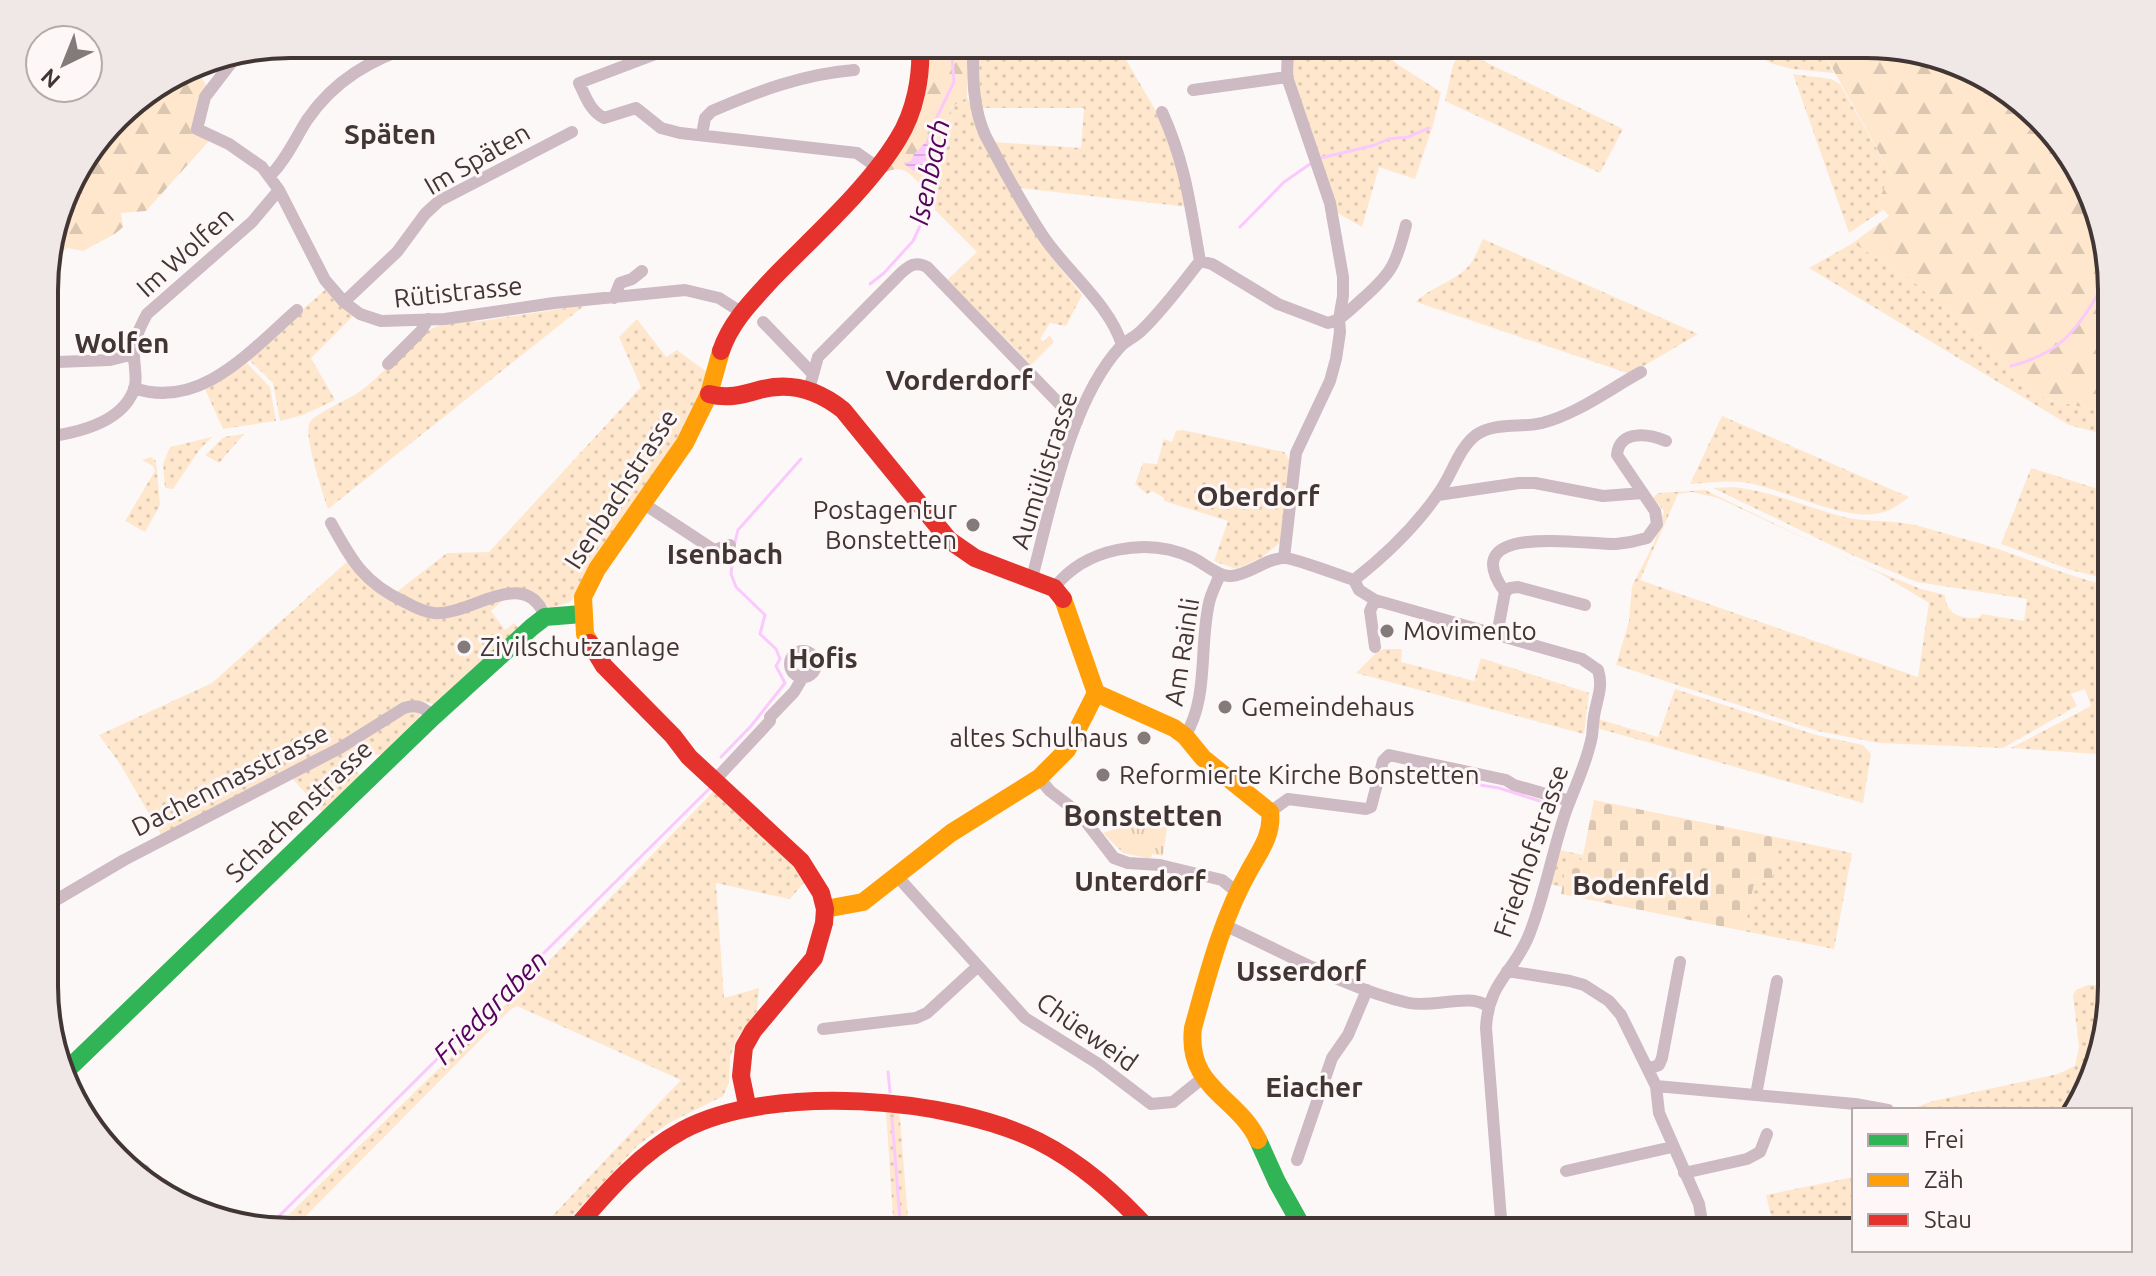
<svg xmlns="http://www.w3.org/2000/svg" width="2156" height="1276" viewBox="0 0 2156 1276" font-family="Ubuntu,sans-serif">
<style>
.grass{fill:url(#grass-dots);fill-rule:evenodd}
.forest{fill:url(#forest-firs)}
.cemetery{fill:url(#cemetery-stones)}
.park{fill:url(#park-tufts)}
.pitch{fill:#fee7cd}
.water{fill:url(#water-rules)}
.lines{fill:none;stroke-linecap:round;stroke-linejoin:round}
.stream{stroke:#fac9fd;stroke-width:3}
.street{stroke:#cdbac2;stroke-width:12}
.fast{stroke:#30b455;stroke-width:18}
.slow{stroke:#ff9f0a;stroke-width:18}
.jam{stroke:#e5322d;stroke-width:18}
.poi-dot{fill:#837a79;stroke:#fef7f7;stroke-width:3}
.labels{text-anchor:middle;stroke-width:6;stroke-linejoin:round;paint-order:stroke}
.street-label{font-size:26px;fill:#423635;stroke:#fef7f7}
.poi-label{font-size:26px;fill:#423635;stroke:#fef7f7;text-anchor:start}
.neighbourhood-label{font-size:28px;font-weight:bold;fill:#423635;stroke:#fef7f7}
.water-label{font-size:28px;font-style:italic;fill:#56015f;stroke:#fef7f7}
.quarter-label{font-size:30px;font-weight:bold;fill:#423635;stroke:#fef7f7}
.rim{fill:none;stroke:#423635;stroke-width:4}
</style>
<defs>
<pattern id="grass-dots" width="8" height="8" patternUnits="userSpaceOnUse" patternTransform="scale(2)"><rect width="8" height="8" fill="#fee7cd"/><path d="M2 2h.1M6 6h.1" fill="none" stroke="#dbc7b1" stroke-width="1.8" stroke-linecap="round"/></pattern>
<pattern id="forest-firs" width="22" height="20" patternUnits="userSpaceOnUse" patternTransform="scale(2)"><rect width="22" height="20" fill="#fee7cd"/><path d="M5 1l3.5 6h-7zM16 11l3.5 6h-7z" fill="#dbc7b1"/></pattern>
<pattern id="cemetery-stones" width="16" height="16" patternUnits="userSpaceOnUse" patternTransform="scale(2)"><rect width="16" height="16" fill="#fee7cd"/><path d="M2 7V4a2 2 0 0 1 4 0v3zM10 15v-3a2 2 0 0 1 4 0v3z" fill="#dbc7b1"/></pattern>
<pattern id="park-tufts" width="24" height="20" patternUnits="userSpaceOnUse" patternTransform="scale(2)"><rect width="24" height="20" fill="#fee7cd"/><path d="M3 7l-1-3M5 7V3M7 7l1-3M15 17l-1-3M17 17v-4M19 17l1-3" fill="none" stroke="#dbc7b1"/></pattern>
<pattern id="water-rules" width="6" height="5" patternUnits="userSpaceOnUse" patternTransform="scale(2)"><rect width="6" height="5" fill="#fac9fd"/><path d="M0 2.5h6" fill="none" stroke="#d8add9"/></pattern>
</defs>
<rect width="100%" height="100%" fill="#fdf8f8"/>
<!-- grass -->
<path class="grass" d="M1117,44L1157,113L1175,154L1188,207L1020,188L994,142L1081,148L1084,108H981L978,45Z
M1291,44H1374L1397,64L1441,92L1434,122L1415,179L1379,167L1362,227L1336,212L1294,92Z
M1757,44H1819L1834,73L1792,69L1773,64L1749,52V49Z
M1461,50L1623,129L1600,173L1445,101L1453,65Z
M1793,74L1831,79L1840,84L1891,174L1877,203L1883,210L1849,233Z
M967,97L1049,254L1082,295L1066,326L1050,323L1040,339L1044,342L1049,335L1054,342L1031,365L947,280L977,252L935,210L934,186L953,127L950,108Z
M1483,239L1698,334L1630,374L1416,302C1431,286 1458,281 1471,263C1476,256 1479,247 1483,239Z
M1853,243L1909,278L1999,355L2017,382L2049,400L2111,413V436L2069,425L1809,268Z
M326,289L354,315L311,358L335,400L303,415L280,421L273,383L247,358Z
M585,305L328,509C323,494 304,437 309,424C313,414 345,401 356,394C384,376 402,346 431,329C444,322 458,321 473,319L475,322Z
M637,319L666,357L677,350L708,373C688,439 641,493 602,549C591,566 583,587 570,602L551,608L530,595L437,611L394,594L447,553L489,552L641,387L619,337Z
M244,360L270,387L276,421L223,429L205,389Z
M1722,416L1909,497C1902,502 1895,508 1887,511C1851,525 1790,492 1753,484C1732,479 1711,483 1690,484Z
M1183,430L1284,452L1291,462L1281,542L1261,558L1236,569L1214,561L1228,521L1164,501V498L1152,491L1147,494L1135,484L1143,463L1157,464L1164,439L1172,442L1176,431Z
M244,434L219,463L205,455L224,437Z
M212,437L200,449L173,489L165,488L163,464L170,447Z
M151,457L156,461L160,505L145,532L125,521L155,471L153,466L142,460Z
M2031,468L2111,493V580L2071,570L2001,544Z
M1734,487C1770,491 1805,506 1840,516C1866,523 1892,519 1919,526C1946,534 1974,541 2001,550C2038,563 2073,578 2111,586V755L2011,748L2091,706L2085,689L2071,694L2077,706L2003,748L1879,743L1818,731L1616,665L1629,621L1632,586L1654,543L1664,511L1653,498L1658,493L1705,490L1850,560L1921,589L1945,595C1946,615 1961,619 1979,618L1982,614L2024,621L2027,599L1917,582L1852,555L1713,488ZM1692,492L1718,498L1881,574L1929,603L1918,677L1640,580L1678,494Z
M349,560L421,613L503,600L491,611L505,630L514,623L520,629L436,705C410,697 408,702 386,717L162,836L120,764L99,735L212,683Z
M1384,649H1402L1401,662L1474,681L1481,658L1589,693L1584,734L1356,673L1377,652Z
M1675,689L1816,735L1863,745L1871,754L1863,803L1597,728L1598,719L1658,737Z
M405,712H419L421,719L387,754L374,755L367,749L351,766L360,775L367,768L373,767L325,815L291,777Z
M715,790L807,879L790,899L716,883L724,998L759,988L757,1011L738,1037L730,1057L729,1083L723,1096L669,1123L638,1145L558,1232H537L681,1080L517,1006L510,1010L290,1232L275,1228L534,976Z
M1780,838L1852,853L1834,949L1744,931L1755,879L1771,882Z
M1560,850L1583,855L1582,860L1568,858L1562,887L1550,884Z
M2088,985H2111V1002L2078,1110H1908L1933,1101L2058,1074L2075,1066L2079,1047L2073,995L2076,990Z
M886,1111L899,1115L900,1119L909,1232H894Z
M1854,1177V1232H1775L1766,1195Z"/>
<!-- forest -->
<path class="forest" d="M926,44H984L967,46V97L950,108L953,127L934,186V200L924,197V188C908,173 904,163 882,174Z
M1819,44H1866L1989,77L2079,167L2111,273V413L2049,400L2017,382L1999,355L1909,278L1853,243L1889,216L1877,203L1891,174Z
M193,65L207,86L197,129L209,141L146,211L121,213L123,227C111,239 98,241 84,251L67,248C47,262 50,280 46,302V258L70,181L127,105Z"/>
<!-- cemetery -->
<path class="cemetery" d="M1594,800L1780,838L1771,882L1755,879L1744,931L1561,894L1568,857L1582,860Z"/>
<!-- park -->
<path class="park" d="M1144,808L1168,821L1163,856L1152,854L1151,859L1123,853L1103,833L1129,824L1136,809Z
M138,1172H139L254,1222L167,1199Z"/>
<!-- pitch -->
<path class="pitch" d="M187,1198L203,1205L205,1201L246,1219L182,1203Z"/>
<!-- water -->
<path class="water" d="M925,143L930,146C928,154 923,158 922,167L914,171L903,163L911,161L914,154Z"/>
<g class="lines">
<!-- stream -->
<path class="stream" d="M927,143L934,124
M924,157L930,176
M1321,158L1375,145L1388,139L1408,137L1429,128
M1240,227L1284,182L1313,162
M870,284L884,273L913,241L926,213L934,154L935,121L954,82L951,44
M2104,287L2111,273
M2011,366C2060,353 2073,334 2099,293
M721,757L751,726L785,683L776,666L780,659L776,649L760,634L765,615L736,587L731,574L734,546L738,530L801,459
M1412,767L1468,783L1499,788L1549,804
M888,1072L890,1092
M892,1118L901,1232
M161,1193L172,1196L171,1200
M269,1226L711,787"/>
<!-- street -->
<path class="street" d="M682,44L579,83C586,97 590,111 604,118L636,108L661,128L680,133L857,153L877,167
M973,44C973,75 972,105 985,135C1003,169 1022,204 1043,236C1068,273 1110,305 1122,345
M238,54L205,97L197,129L229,144L262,167L279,190L325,280L344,302L360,314L381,321L445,319L554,303L685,290L719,298L741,312
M1193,90L1287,77
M1162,112C1186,165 1190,205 1200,261
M702,135L705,118L712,111C758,91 804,74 854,70
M270,176C286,160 295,139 307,120C335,79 371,60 416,44
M614,298L620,283L632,279L642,271
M344,302L397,252L425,214L439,201L572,132
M763,322L813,374
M388,364L421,331L428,319
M46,365L57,362L110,360L134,354
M134,388C201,411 252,349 297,310
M809,389L818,357L901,273C910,265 916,261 927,267L1077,422
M46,437C77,433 125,423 135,386C137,376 134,365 134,355C134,339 140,327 147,314L252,222L279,190
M1438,495L1519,483H1535L1603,496L1643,493
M641,502L714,550L730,545
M331,523C352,561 364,583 405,602C414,607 424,612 434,613C468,617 526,564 545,617
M1284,558L1296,453L1330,381L1336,359L1340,332L1339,319L1343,296V277L1330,203L1287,77L1288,44
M1032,578C1051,507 1070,401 1121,346C1127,340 1135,337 1141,331C1163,310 1181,285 1200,261L1212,264L1278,304L1328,323C1341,320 1350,310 1360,301C1392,273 1396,265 1406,225
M1354,580L1359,590L1375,600L1582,659L1598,670C1603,686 1598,696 1595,711C1593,719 1593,728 1592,736C1587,763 1575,786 1566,811C1552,852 1545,895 1529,935C1514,973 1488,982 1486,1028L1502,1232
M1354,580C1386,555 1417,525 1440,491C1452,474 1459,448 1476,435C1495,422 1521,428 1542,423C1577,414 1610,389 1641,372
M1054,588C1085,548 1147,536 1193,558C1204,563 1218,577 1231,576C1249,575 1266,558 1284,558C1292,557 1341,576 1354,580
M1505,592L1510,588L1518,587L1585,605
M1497,635L1505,592C1453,521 1585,545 1616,544C1627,543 1637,541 1647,538L1657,524L1655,511L1617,455C1619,429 1649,434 1666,441
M1375,647L1370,611L1375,600
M790 664a13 13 0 1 1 26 0a13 13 0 1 1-26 0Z
M1185,736C1209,698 1199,646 1209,603C1211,593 1217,583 1220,574
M1039,778L1050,791L1080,814L1114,858L1128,863L1160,865L1222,880L1238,893
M715,780L770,721V717L794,692L803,677
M1270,812L1288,799L1366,809L1371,807L1383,761L1389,755L1506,780L1514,785L1570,801
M896,875L1025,1018L1097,1063L1151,1104L1173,1102L1204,1077
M46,906L124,860L340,748L404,708C417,704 424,707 433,717
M1224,925C1284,952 1344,988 1409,1003C1433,1008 1471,993 1487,1006
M1507,971L1570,981L1584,985L1609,1001L1621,1015L1656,1086L1659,1113L1699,1204L1701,1216L1699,1232
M823,1029L916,1018L927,1013L977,967
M1648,1069L1659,1065L1662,1058L1680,962
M1656,1086L1855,1104L1888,1110
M1756,1095L1777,981
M1297,1160L1332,1058L1348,1035L1367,990
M131,1165L144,1170
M1566,1171L1672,1147
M1684,1173L1747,1159L1760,1152L1767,1134"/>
<!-- fast -->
<path class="fast" d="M66,1071L433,717L532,627L545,617L582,614
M1258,1140L1277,1182L1305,1232"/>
<!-- slow -->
<path class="slow" d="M1063,599L1096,693L1174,728L1185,736L1203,758L1270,812C1273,834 1260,851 1250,869C1222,918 1208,974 1193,1028C1186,1088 1237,1096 1258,1140
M590,643L585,634L583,597L597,569L685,443L709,394L721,351
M825,909L863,902L951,833L1039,778L1067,750L1096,693"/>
<!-- jam -->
<path class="jam" d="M721,351C731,321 753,300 774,277C814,236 869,187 898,139C915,112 922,76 920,44
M709,394C727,399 742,395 759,390C791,381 818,390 843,410L949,540L975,558L1054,588L1063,599
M590,643L604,666L673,736L689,757L801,861L821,893L825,909L824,923L814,958L753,1031L744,1047L741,1076L747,1105
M572,1232C605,1194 638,1154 683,1130C771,1083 950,1097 1038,1141C1082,1163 1118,1196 1151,1232"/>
</g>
<!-- markers -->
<g class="poi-dot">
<circle cx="973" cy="525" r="8"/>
<circle cx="1387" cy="631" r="8"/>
<circle cx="464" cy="647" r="8"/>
<circle cx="1225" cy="707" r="8"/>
<circle cx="1144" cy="738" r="8"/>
<circle cx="1103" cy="775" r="8"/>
</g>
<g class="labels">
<!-- street labels -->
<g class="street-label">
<text transform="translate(477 159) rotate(-30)" y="9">Im Späten</text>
<text transform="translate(185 252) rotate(-42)" y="9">Im Wolfen</text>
<text transform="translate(458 292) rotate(-6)" y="9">Rütistrasse</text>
<text transform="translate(1044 470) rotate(-72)" y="9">Aumülistrasse</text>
<text transform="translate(621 489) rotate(-57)" y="9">Isenbachstrasse</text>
<text transform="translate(1182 652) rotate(-81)" y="9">Am Rainli</text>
<text transform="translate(230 780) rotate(-27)" y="9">Dachenmasstrasse</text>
<text transform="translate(299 811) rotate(-44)" y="9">Schachenstrasse</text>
<text transform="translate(1531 851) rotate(-71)" y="9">Friedhofstrasse</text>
<text transform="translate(1087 1032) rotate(35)" y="9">Chüeweid</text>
</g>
<!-- poi labels -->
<g class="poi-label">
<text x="957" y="519" text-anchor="end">Postagentur<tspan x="957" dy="30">Bonstetten</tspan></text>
<text x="1403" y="640">Movimento</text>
<text x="480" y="656">Zivilschutzanlage</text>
<text x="1241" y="716">Gemeindehaus</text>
<text x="1128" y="747" text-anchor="end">altes Schulhaus</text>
<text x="1119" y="784">Reformierte Kirche Bonstetten</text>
</g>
<!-- neighbourhood labels -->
<g class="neighbourhood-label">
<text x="390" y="144">Späten</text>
<text x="122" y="353">Wolfen</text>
<text x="959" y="390">Vorderdorf</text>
<text x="1258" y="506">Oberdorf</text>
<text x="725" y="564">Isenbach</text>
<text x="823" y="668">Hofis</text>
<text x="1140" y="891">Unterdorf</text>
<text x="1641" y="895">Bodenfeld</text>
<text x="1301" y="981">Usserdorf</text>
<text x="1314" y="1097">Eiacher</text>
</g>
<!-- water labels -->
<g class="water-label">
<text transform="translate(929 172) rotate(-78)" y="10">Isenbach</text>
<text transform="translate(490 1007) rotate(-45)" y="10">Friedgraben</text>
</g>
<!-- quarter labels -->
<g class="quarter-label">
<text x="1143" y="826">Bonstetten</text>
</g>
</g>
<!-- crop -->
<path d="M0 0H2156V1276H0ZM290 58H1866A232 232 0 0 1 2098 290V986A232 232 0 0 1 1866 1218H290A232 232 0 0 1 58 986V290A232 232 0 0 1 290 58Z" fill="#efe8e7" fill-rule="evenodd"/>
<path class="rim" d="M290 58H1866A232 232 0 0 1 2098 290V986A232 232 0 0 1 1866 1218H290A232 232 0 0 1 58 986V290A232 232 0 0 1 290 58Z"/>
<!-- legend -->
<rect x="1852" y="1108" width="280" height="144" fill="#fef7f7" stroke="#b3aaa9" stroke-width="2"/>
<rect x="1868" y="1134" width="40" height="12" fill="#30b455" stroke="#b3aaa9" stroke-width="2"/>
<text x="1924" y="1148" font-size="24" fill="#423635">Frei</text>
<rect x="1868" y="1174" width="40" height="12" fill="#ff9f0a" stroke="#b3aaa9" stroke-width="2"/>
<text x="1924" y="1188" font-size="24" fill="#423635">Zäh</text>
<rect x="1868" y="1214" width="40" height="12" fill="#e5322d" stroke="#b3aaa9" stroke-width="2"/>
<text x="1924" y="1228" font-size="24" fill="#423635">Stau</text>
<!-- north arrow -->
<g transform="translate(64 64) rotate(223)"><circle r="38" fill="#fef7f7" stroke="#b3aaa9" stroke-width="2"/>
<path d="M0-6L14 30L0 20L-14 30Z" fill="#837a79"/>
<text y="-12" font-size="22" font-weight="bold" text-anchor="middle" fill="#423635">N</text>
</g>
</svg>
